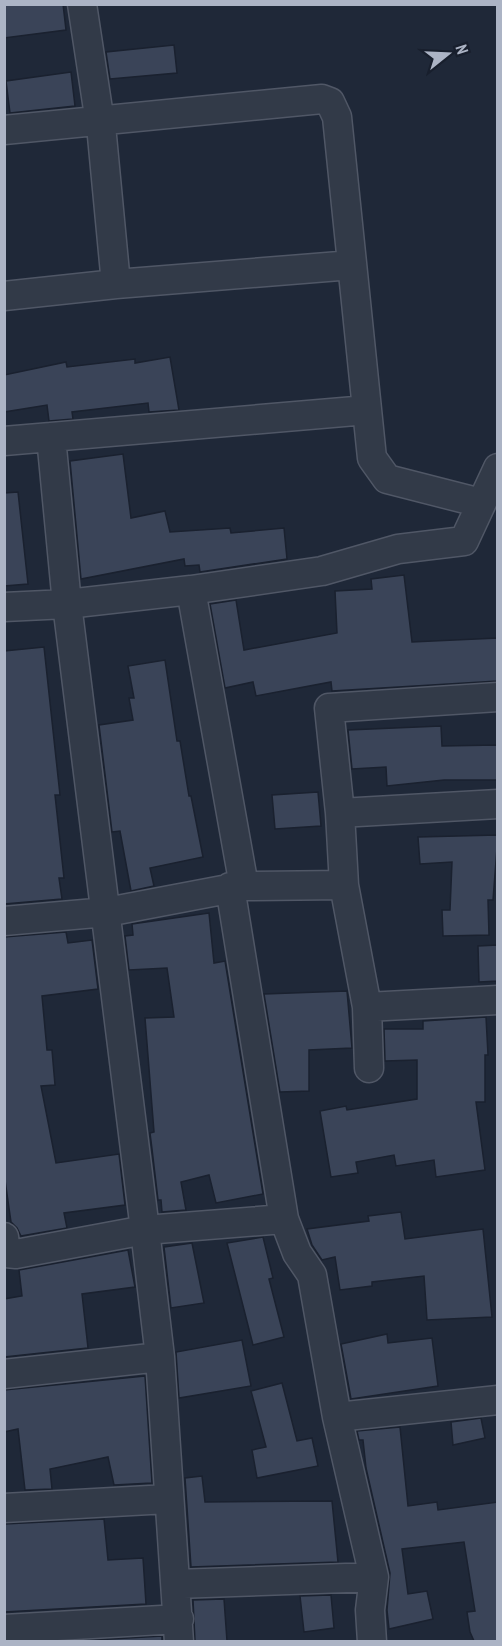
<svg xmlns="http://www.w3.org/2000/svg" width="502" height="1646" viewBox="0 0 502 1646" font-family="'PT Sans Narrow',sans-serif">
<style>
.building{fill:#3a4458;stroke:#1a212f;stroke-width:1.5}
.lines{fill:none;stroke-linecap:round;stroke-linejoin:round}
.street-casing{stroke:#505766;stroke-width:31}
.street{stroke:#323a48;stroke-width:28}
</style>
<rect width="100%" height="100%" fill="#1f2838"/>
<!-- building -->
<path class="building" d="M4,4H63L66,30L4,38Z
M174,45L177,73L110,79L106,52Z
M71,72L75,106L10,113L6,81Z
M170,357L179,410L149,412L148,403L72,412L73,419L49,421L47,405L4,412V375L66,362L67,367L135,359V363Z
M123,454L131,518L165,511L170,532L230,528L231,533L284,528L287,559L200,572L199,565L185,566L184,559L81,579L70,461Z
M18,492L28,584L4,586V493Z
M404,575L412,642L498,638V681L332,691L331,682L256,696L253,682L225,688L210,604L236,600L244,650L337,633L335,591L372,589L371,579Z
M44,647L60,795H55L64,878H59L62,899L4,904V651Z
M165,660L177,741H180L189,796H191L203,857L150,868L154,886L131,891L120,831L112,832L99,725L133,720L129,698H134L128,666Z
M441,726L442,746L498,745V780H444L387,786L386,767L352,769L348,730Z
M318,792L321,826L275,829L272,795Z
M498,835L493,900H488L489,935L443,936L442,910H450L452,862L420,864L418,837Z
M209,913L214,963L225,961L263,1194L216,1203L209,1175L181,1182L186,1210L162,1212L161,1200H158L152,1149L150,1133L154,1132L145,1018L174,1017L167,968L129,970L125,936L133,935L132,924Z
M66,932L68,943L92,940L98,989L42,996L47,1050H52L55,1085L41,1086L56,1163L119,1154L125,1205L64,1213L67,1228L21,1236L17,1228L11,1222L4,1173V937Z
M498,945V981L479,982L478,946Z
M347,991L352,1048L309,1050V1091L280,1092L264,994Z
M486,1017L488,1055H485V1102H476L485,1170L436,1177L434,1160L396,1166L394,1155L356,1162L358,1173L331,1177L320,1111L346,1106L347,1110L417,1099V1060L385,1061L384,1029H423V1021Z
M401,1212L405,1239L483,1229L492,1317L427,1320L424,1276L372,1282V1286L340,1290L335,1257L322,1260L312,1245L307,1229L369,1221L368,1216Z
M263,1237L273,1278L269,1279L284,1337L253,1345L227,1243Z
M192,1243L204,1303L171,1308L164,1247Z
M128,1250L135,1287L82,1294L88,1348L4,1357V1299L22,1296L19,1270Z
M387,1334L388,1343L432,1338L438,1386L351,1399L341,1344Z
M242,1340L251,1386L179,1398L176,1352Z
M145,1376L152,1483L114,1485L108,1457L50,1469L52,1489L25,1490L18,1429L4,1432V1390Z
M282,1383L297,1441L312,1438L318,1466L257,1478L252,1450L266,1447L251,1391Z
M481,1418L485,1438L453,1445L451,1422Z
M400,1427L408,1506L437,1502L438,1510L498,1502V1641H474L470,1632L467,1612L475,1611L464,1542L402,1549L408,1594L427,1591L433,1619L389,1629L387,1610L390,1573L366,1468L363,1440H359L357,1431Z
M202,1476L205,1502L332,1501L338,1562L191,1567L185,1478Z
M104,1519L108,1560L143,1558L146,1604L4,1612V1524Z
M331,1595L334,1628L304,1632L300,1596Z
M224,1599L227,1641H195L193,1600Z
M162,1636V1641H78Z"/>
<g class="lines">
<!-- street casing -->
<g class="street-casing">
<path id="street" d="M82,4L102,136L116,284
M4,130L322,99L330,102L337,117L372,458L387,479L481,503
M4,296L116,284L352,265
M51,437L67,604L191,590L322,571L398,549L464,541L498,468
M4,441L367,410
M191,590L244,886
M4,607L67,604L145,1230L284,1219L297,1253L312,1275L337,1417L374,1577L370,1610L372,1642
M340,813L329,708L498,697
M344,885L367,1007L369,1068
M230,887L284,1219
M4,921L107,912L244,886L344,885L340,813L498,804
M367,1007L498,1000
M4,1237L6,1253L16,1254L145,1230L160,1357L179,1642
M4,1374L160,1357
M337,1417L498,1400
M4,1508L168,1499
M176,1584L374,1577
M4,1629L179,1619"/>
</g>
<!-- street -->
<use href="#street" class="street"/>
</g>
<!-- border -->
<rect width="502" height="1646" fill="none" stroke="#acb4c5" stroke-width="12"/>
<!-- north arrow -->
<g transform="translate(448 54) rotate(72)" stroke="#181f2d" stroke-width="4.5" paint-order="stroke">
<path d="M0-4.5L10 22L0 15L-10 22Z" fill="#acb4c5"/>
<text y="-9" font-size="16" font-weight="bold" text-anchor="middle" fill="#acb4c5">N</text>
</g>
</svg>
